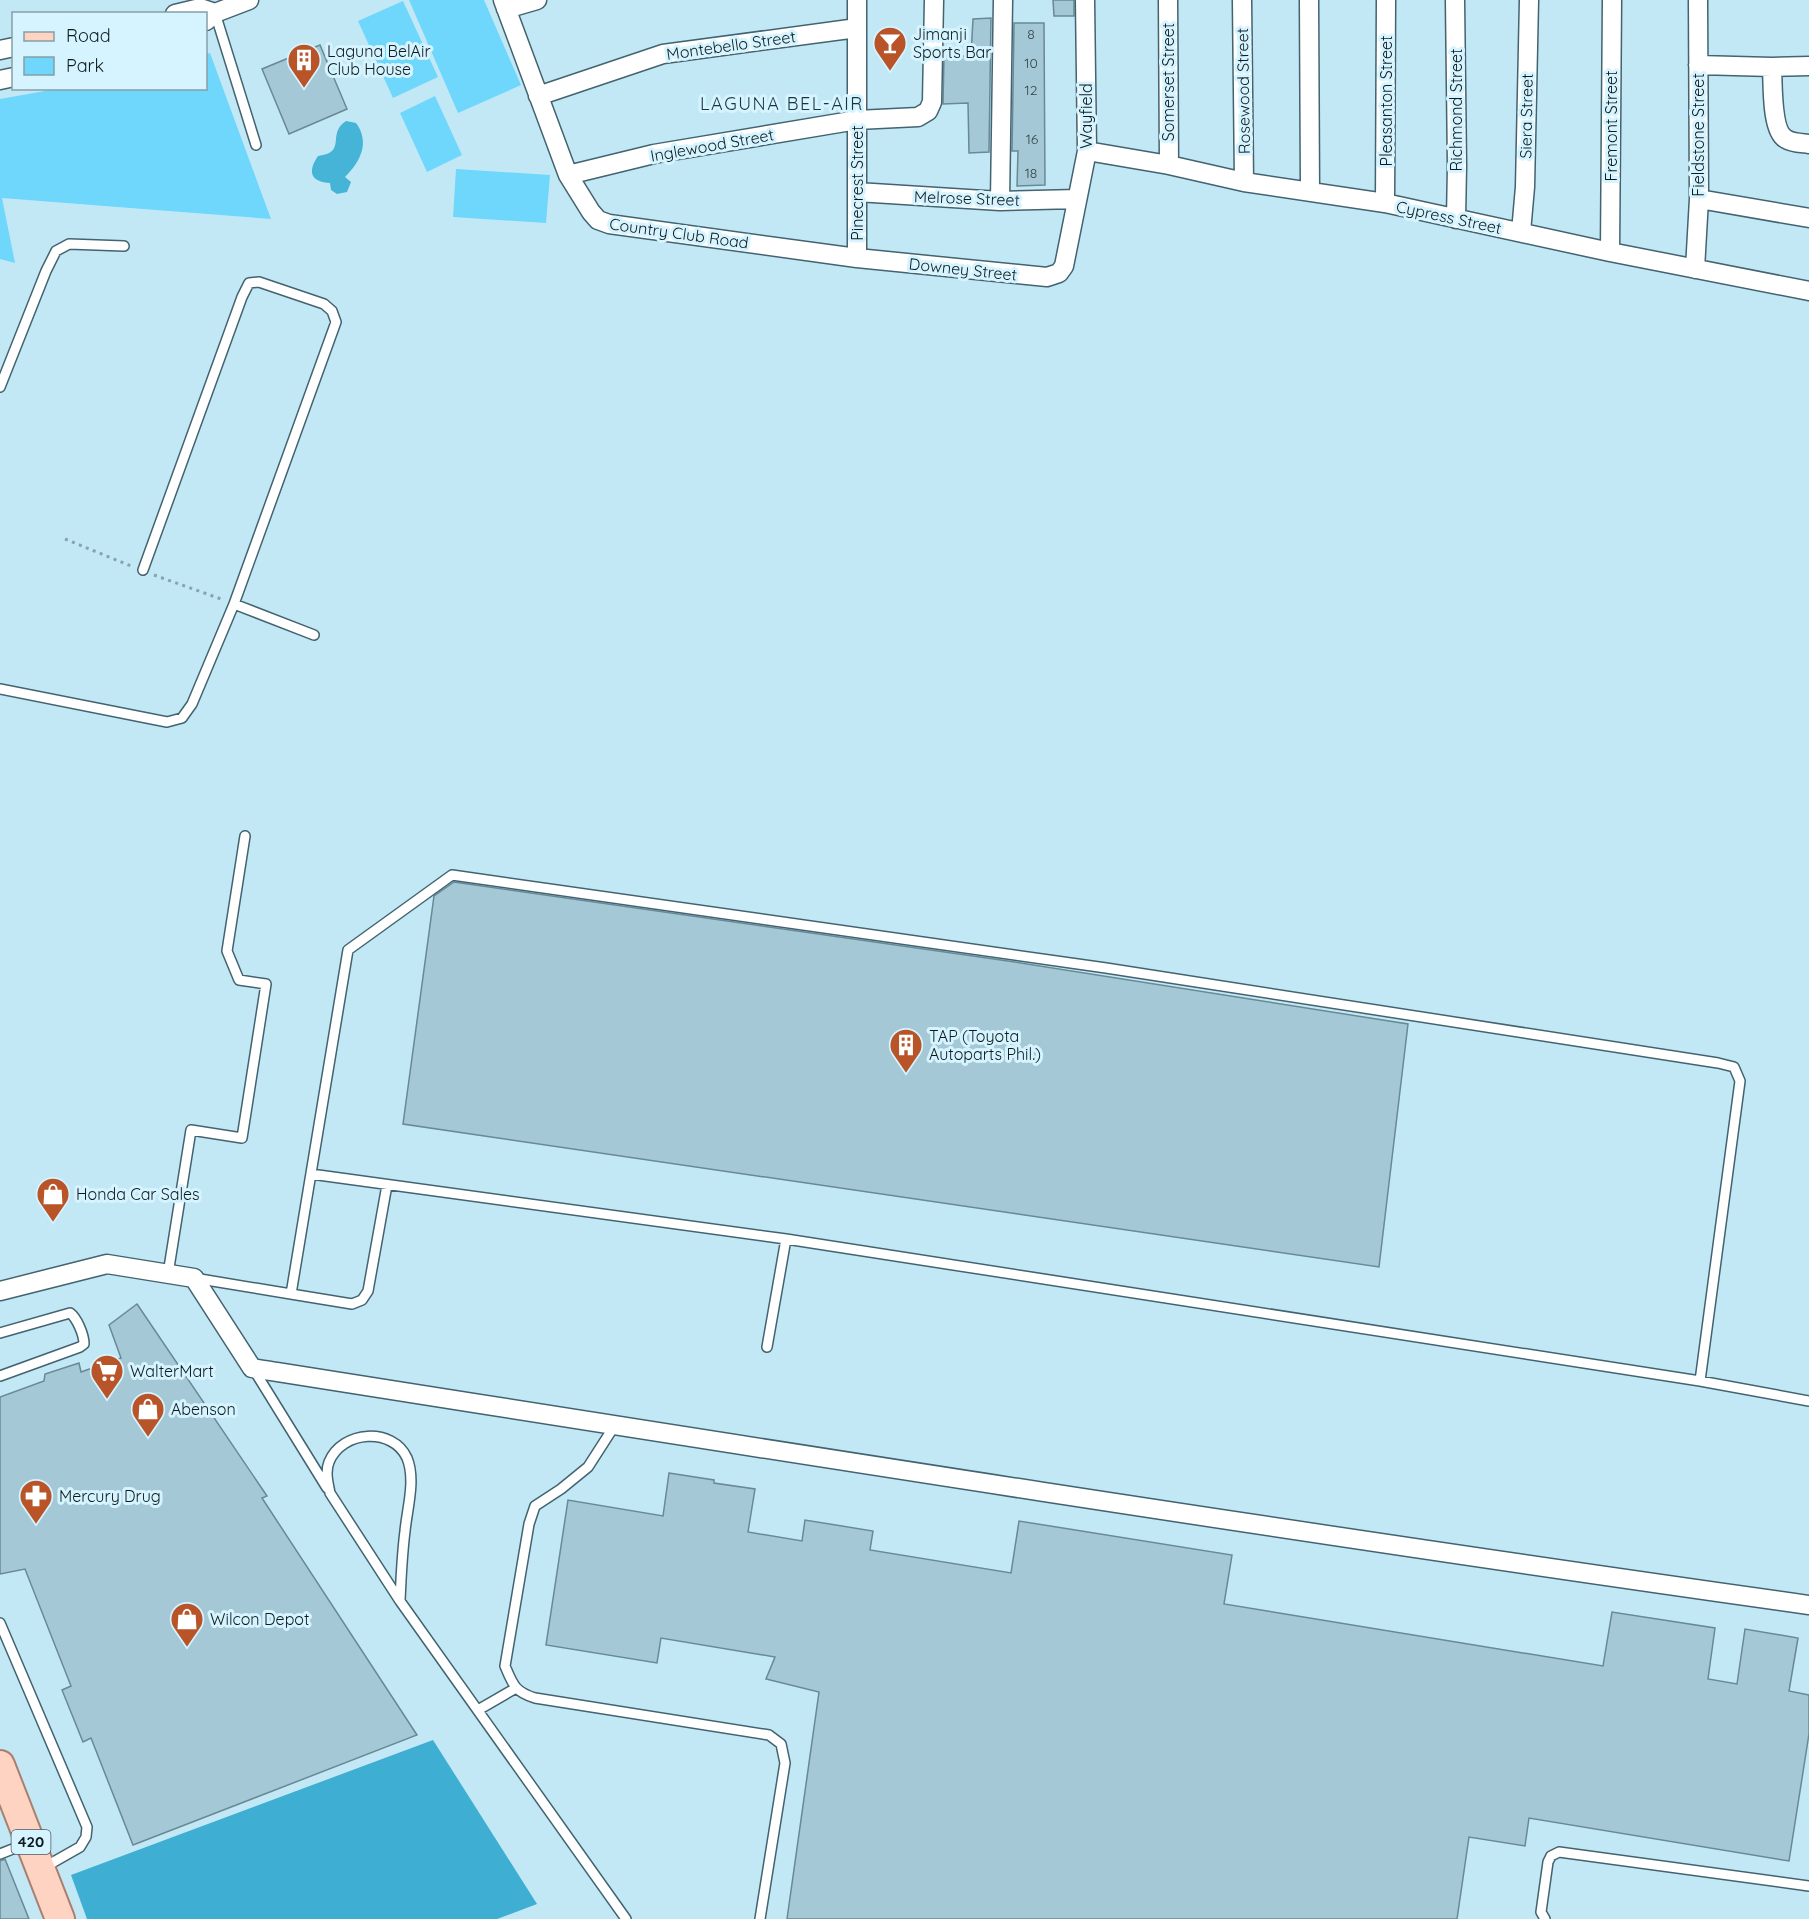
<svg xmlns="http://www.w3.org/2000/svg" width="1809" height="1919" viewBox="0 0 1809 1919" font-family="Quicksand,sans-serif">
<style>
.green{fill:#6ed7fb}
.forest{fill:#3eafd2}
.water{fill:#45b4d7}
.building{fill:#a4c8d5;stroke:#688996;stroke-width:1.5}
.lines{fill:none;stroke-linecap:round;stroke-linejoin:round}
.service-casing{stroke:#42636f;stroke-width:12}
.minor-casing{stroke:#42636f;stroke-width:21}
.primary-casing{stroke:#a97f6f;stroke-width:32}
.path{stroke:#86a4ad;stroke-width:3;stroke-dasharray:3 4.5;stroke-linecap:butt}
.service{stroke:#fff;stroke-width:9}
.minor{stroke:#fff;stroke-width:18}
.primary{stroke:#fed3c2;stroke-width:28}
.labels{text-anchor:middle;stroke-width:6;stroke-linejoin:round;paint-order:stroke}
.number-label{font-size:14px;fill:#34474d}
.shield{fill:#d6f4ff;stroke:#4a5d63;stroke-width:1.5}
.shield-label{font-size:15px;font-weight:bold;fill:#0e1c20}
.poi-label{font-size:16px;fill:#0e1c20;stroke:#d6f4ff;text-anchor:start}
.street-label{font-size:16px;fill:#0e1c20;stroke:#d6f4ff}
.neighbourhood-label{font-size:18px;letter-spacing:1.5px;fill:#163742;stroke:#d6f4ff}
</style>
<rect width="100%" height="100%" fill="#c3e8f5"/>
<!-- green -->
<path class="green" d="M409,0H484L521,85L458,113Z
M403,1L438,77L393,98L358,21Z
M210,53L271,219L2,198L15,263L0,259V99L56,89L206,88V54Z
M435,96L462,155L427,172L400,113Z
M456,169L550,175L546,223L453,217Z"/>
<!-- forest -->
<path class="forest" d="M433,1740L537,1904L497,1919H87L71,1875Z"/>
<!-- water -->
<path class="water" d="M346,121L356,123C370,142 361,161 345,177L351,182L347,192L337,194L331,190L330,183C311,182 307,172 318,156C348,152 326,134 346,121Z"/>
<!-- building -->
<path class="building" d="M1053,0H1074V16H1054Z
M991,18L989,152L969,153L968,103L943,104L944,56H971L973,19Z
M1014,23H1044L1045,185L1017,186L1018,151H1012Z
M320,45L347,109L289,134L262,69Z
M454,882L1008,961L1408,1024L1379,1267L403,1124L434,896Z
M137,1304L267,1496L262,1498L417,1735L133,1845L91,1738L83,1742L62,1690L71,1686L25,1569L0,1574V1397L44,1381L45,1374L79,1363L81,1372L121,1358L109,1325Z
M669,1473L714,1480V1483L755,1489L748,1532L802,1541L805,1520L873,1531L870,1550L1011,1573L1019,1521L1232,1555L1224,1604L1603,1666L1612,1612L1715,1628L1708,1679L1737,1684L1745,1629L1798,1638L1789,1691L1809,1695V1734L1789,1861L1529,1818L1525,1846L1469,1837L1457,1919H787L819,1692L766,1679L775,1657L661,1638L657,1663L546,1645L568,1500L663,1516Z
M5,1859L29,1919H0V1861Z"/>
<g class="lines">
<!-- service casing -->
<g class="service-casing">
<path id="service" d="M215,13L256,145
M0,387L46,271L56,251L69,244L124,246
M234,604L314,635
M0,689L167,722L182,718L192,704L234,604L336,322L332,311L324,304L259,282L249,283L242,297L143,570
M311,1174L786,1239L1700,1381L1809,1401
M168,1274L191,1130L242,1138L266,984L239,980L227,951L245,836
M194,1278L291,1294L348,950L452,875L1106,968L1718,1063L1734,1067L1740,1081L1700,1381
M291,1294L352,1304L362,1300L368,1291L387,1185
M0,1333L70,1313C77,1318 84,1335 84,1344L80,1347L0,1376
M767,1347L786,1239
M254,1370L327,1488
M615,1425L588,1467L561,1489L535,1506L529,1524L505,1666C513,1685 515,1692 535,1698L769,1735L781,1744L785,1763L760,1919
M400,1601C401,1577 402,1555 405,1531C407,1509 416,1480 407,1458C393,1427 342,1430 329,1462C325,1472 328,1483 330,1493L400,1601L626,1919
M0,1623L87,1827L86,1837L80,1847L43,1868
M478,1710L516,1688
M0,1854L28,1843
M1545,1919L1541,1912L1548,1862L1551,1856L1559,1852L1809,1886"/>
</g>
<!-- minor casing -->
<g class="minor-casing">
<path id="minor" d="M503,0L568,175L591,212L598,220L609,224L857,258L1047,277L1059,273L1064,266L1087,151L1085,0
M1168,0L1169,165
M1242,0L1244,182
M1309,0L1310,191
M1455,0L1457,166L1456,219
M506,9L537,0
M175,14L200,8L215,13
M206,21L215,13L249,0
M0,50L14,47
M1698,65L1772,67L1809,66
M1772,67C1773,84 1771,131 1786,139C1792,143 1802,143 1809,144
M0,80L14,77
M538,96L663,54L857,28
M1087,151L1169,165L1244,182L1385,203L1610,252L1809,291
M568,175L654,154L857,120L918,117L928,111L932,102L934,0
M857,192L1000,201L1077,199
M1699,199L1809,218
M1000,201L1003,0
M1385,203L1386,0
M1521,232L1525,187L1529,0
M1610,252L1612,0
M857,258V0
M1695,269L1699,199L1698,0
M0,1291L107,1264L194,1278L252,1368C771,1450 1289,1532 1809,1605"/>
</g>
<!-- primary casing -->
<g class="primary-casing">
<path id="primary" d="M0,1765L60,1919"/>
</g>
<!-- path -->
<path class="path" d="M65,539L131,566
M154,575L221,599"/>
<!-- service -->
<use href="#service" class="service"/>
<!-- minor -->
<use href="#minor" class="minor"/>
<!-- primary -->
<use href="#primary" class="primary"/>
</g>
<!-- icons -->
<defs>
<g id="bar-pin" transform="scale(1.725)"><path d="M0 17L-7.5 6A9.5 9.5 0 1 1 7.5 6Z" fill="#b95328" stroke="#d6f4ff"/><path d="M-6-5H6L.8 .8V4.5H3.5V6h-7V4.5H-.8V.8Z" fill="#fff"/></g>
<g id="building-pin" transform="scale(1.725)"><path d="M0 17L-7.5 6A9.5 9.5 0 1 1 7.5 6Z" fill="#b95328" stroke="#d6f4ff"/><path d="M-4-6H4V6H1V3H-1V6H-4ZM-2.5-4.3h1.7v1.8h-1.7ZM.8-4.3h1.7v1.8H.8ZM-2.5-1h1.7V.8h-1.7ZM.8-1h1.7V.8H.8Z" fill="#fff"/></g>
<g id="shop-pin" transform="scale(1.725)"><path d="M0 17L-7.5 6A9.5 9.5 0 1 1 7.5 6Z" fill="#b95328" stroke="#d6f4ff"/><path d="M-5-2.5h2.3a2.7 3.5 0 0 1 5.4 0H5L5.5 6h-11ZM-1.5-2.5h3a1.5 2.3 0 0 0-3 0Z" fill="#fff"/></g>
<g id="supermarket-pin" transform="scale(1.725)"><path d="M0 17L-7.5 6A9.5 9.5 0 1 1 7.5 6Z" fill="#b95328" stroke="#d6f4ff"/><path d="M-6-5.5h2.5l.6 2H6L4.5 2H-2.5L-4.4-4H-6ZM-1.5 3.2a1.3 1.3 0 1 0 .1 0ZM3 3.2a1.3 1.3 0 1 0 .1 0Z" fill="#fff"/></g>
<g id="pharmacy-pin" transform="scale(1.725)"><path d="M0 17L-7.5 6A9.5 9.5 0 1 1 7.5 6Z" fill="#b95328" stroke="#d6f4ff"/><path d="M-2-6h4v4h4v4h-4v4h-4v-4h-4v-4h4Z" fill="#fff"/></g>
</defs>
<g fill-rule="evenodd">
<use href="#bar-pin" x="890" y="43"/>
<use href="#building-pin" x="304" y="60"/>
<use href="#building-pin" x="906" y="1045"/>
<use href="#shop-pin" x="53" y="1194"/>
<use href="#supermarket-pin" x="107" y="1371"/>
<use href="#shop-pin" x="148" y="1409"/>
<use href="#pharmacy-pin" x="36" y="1496"/>
<use href="#shop-pin" x="187" y="1619"/>
</g>
<g class="labels">
<!-- number labels -->
<g class="number-label">
<text x="1031" y="39">8</text>
<text x="1031" y="68">10</text>
<text x="1031" y="95">12</text>
<text x="1032" y="144">16</text>
<text x="1031" y="178">18</text>
</g>
<!-- shield labels -->
<rect class="shield" x="11.5" y="1830" width="39" height="24" rx="4.5"/>
<g class="shield-label">
<text x="31" y="1847">420</text>
</g>
<!-- poi labels -->
<g class="poi-label">
<text x="913" y="40">Jimanji<tspan x="913" dy="18">Sports Bar</tspan></text>
<text x="327" y="57">Laguna BelAir<tspan x="327" dy="18">Club House</tspan></text>
<text x="929" y="1042">TAP (Toyota<tspan x="929" dy="18">Autoparts Phil.)</tspan></text>
<text x="76" y="1200">Honda Car Sales</text>
<text x="130" y="1377">WalterMart</text>
<text x="171" y="1415">Abenson</text>
<text x="59" y="1502">Mercury Drug</text>
<text x="210" y="1625">Wilcon Depot</text>
</g>
<!-- street labels -->
<g class="street-label">
<text transform="translate(731 45) rotate(-8)" y="6">Montebello Street</text>
<text transform="translate(1168 82) rotate(-90)" y="6">Somerset Street</text>
<text transform="translate(1243 91) rotate(-91)" y="6">Rosewood Street</text>
<text transform="translate(1386 101) rotate(-90)" y="6">Pleasanton Street</text>
<text transform="translate(1456 110) rotate(-90)" y="6">Richmond Street</text>
<text transform="translate(1086 116) rotate(-90)" y="6">Wayfield</text>
<text transform="translate(1526 116) rotate(-89)" y="6">Siera Street</text>
<text transform="translate(1611 126) rotate(-90)" y="6">Fremont Street</text>
<text transform="translate(1698 135) rotate(-90)" y="6">Fieldstone Street</text>
<text transform="translate(712 145) rotate(-10)" y="6">Inglewood Street</text>
<text transform="translate(857 183) rotate(-90)" y="6">Pinecrest Street</text>
<text transform="translate(967 198) rotate(2)" y="6">Melrose Street</text>
<text transform="translate(1449 217) rotate(12)" y="6">Cypress Street</text>
<text transform="translate(679 233) rotate(8)" y="6">Country Club Road</text>
<text transform="translate(963 269) rotate(6)" y="6">Downey Street</text>
</g>
<!-- neighbourhood labels -->
<g class="neighbourhood-label">
<text x="782" y="110">LAGUNA BEL-AIR</text>
</g>
</g>
<!-- legend -->
<rect x="12" y="12" width="195" height="78" fill="#d6f4ff" stroke="#869ea6" stroke-width="1.5"/>
<rect x="24" y="32" width="30" height="9" fill="#fed3c2" stroke="#869ea6" stroke-width="1.5"/>
<text x="66" y="42" font-size="18" fill="#0e1c20">Road</text>
<rect x="24" y="57" width="30" height="18" fill="#6ed7fb" stroke="#869ea6" stroke-width="1.5"/>
<text x="66" y="72" font-size="18" fill="#0e1c20">Park</text>
</svg>
